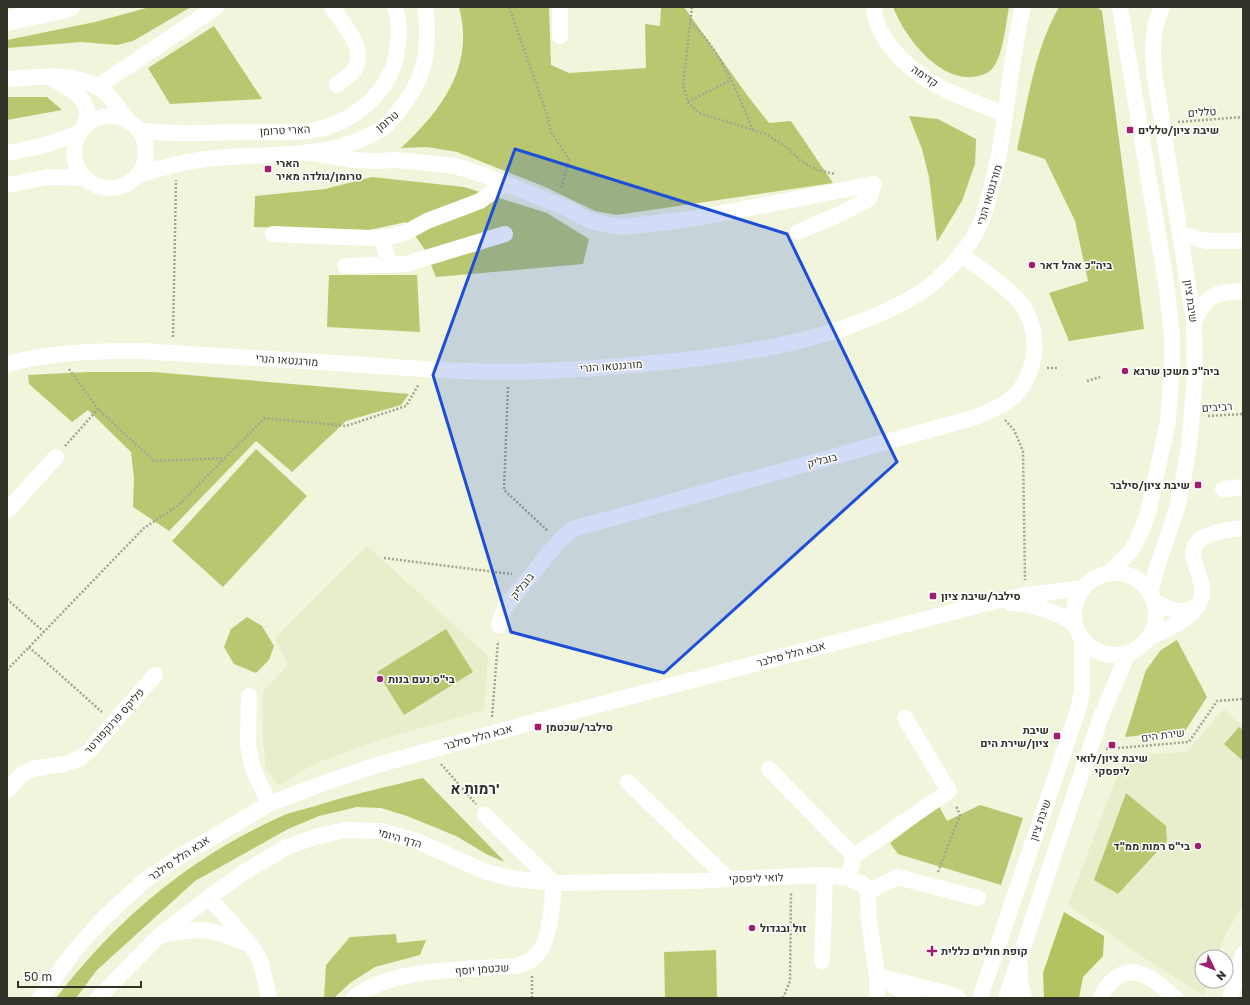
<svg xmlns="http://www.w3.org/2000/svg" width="1250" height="1005" viewBox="0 0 1250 1005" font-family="'Golos Text',Heebo,sans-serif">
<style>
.built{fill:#e6eecc}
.green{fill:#b9c870}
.forest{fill:#b3c360}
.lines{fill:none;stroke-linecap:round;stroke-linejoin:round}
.path{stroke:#a2a592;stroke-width:2.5;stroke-dasharray:2 2;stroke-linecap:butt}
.minor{stroke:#fff;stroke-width:16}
.major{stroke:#fff;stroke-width:20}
.marked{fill:#1d4ed8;fill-opacity:0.2;stroke:#1d4ed8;stroke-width:3;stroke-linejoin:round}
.poi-dot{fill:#a11e6e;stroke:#fff;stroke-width:1.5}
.labels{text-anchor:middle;stroke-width:3;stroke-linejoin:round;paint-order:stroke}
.street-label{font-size:11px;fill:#32342a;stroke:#fff}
.poi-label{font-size:11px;font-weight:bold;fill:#32342a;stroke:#fff;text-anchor:start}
.district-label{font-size:15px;font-weight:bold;fill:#32342a;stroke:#fff}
</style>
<rect width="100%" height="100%" fill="#f0f5db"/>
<!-- built -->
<path class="built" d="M367,546L488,656L484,710L379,740L316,763L279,785L266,769L263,738L262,693L288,665L275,638Z
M1224,709L1243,727V905L1225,935L1217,957H1202V981H1209L1204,996L1146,959L1068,905L1125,756L1187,752Z"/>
<!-- green -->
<path class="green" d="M150,7H191L133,41L117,45L81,42L7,48V40L95,22Z
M459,7H549L551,65L569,73L646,68L645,24L660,26L661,7H684L747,95L769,123L791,121L833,183L617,215L595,211L543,186L457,152L427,147L401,148C442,110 475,66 459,7Z
M893,7H1009C1006,23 1003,57 992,69C987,74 980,76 973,77C937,80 905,37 893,7Z
M1059,7H1097L1102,11L1144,329L1069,341L1049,293L1088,281L1075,221L1045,159L1017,150C1028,101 1034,51 1059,7Z
M214,26L262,99L170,104L148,68Z
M7,97H47L62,110L7,120Z
M909,116L938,119L976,139L975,164L962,201L937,242L929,177L922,149Z
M372,177L464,187L547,213L589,239L583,264L436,277L425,250L406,222L369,230L254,227L255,196L325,189Z
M329,275H417L420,332L327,327Z
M87,372H153L409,394L401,405L346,421L292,472L256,441L169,531L133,507L134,478L131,452L88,410L72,422L29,384L28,375Z
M256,449L307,496L223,587L172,541Z
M247,617L262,626L274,646L269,660L256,673L234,664L224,647L231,629Z
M446,629L473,672L404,715L377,672Z
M1177,640L1207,697L1185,731L1125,737L1146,670L1161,650Z
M1239,727L1243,730V761L1224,744Z
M423,778L505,862L488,855L456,836L407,816L381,808L357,807L319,816L288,829L195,881L97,970L76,998H56C117,919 189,858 280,817C290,812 301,810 312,807C348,795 386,787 423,778Z
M1126,793L1166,826L1167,841L1118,894L1094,880Z
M980,805L1023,818L1001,885L898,854L890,843L939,806L947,821Z
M396,934L397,943L426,940L420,955L375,967L350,983L334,998H324L326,965L350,937Z
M716,950L717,998H665L664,952Z"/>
<!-- forest -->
<path class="forest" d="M1064,912L1104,936L1103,956L1083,977L1079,998H1044L1043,973Z"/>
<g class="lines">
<!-- path -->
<path class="path" d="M509,7L546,112L551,132L569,159L561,189
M692,7L683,85L688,102L699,113L766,134L786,147L801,161L817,170L835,174
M690,22C721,50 737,92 753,130
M688,102L731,80
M1178,122L1243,117
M173,337L176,180
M1047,368H1058
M69,369L98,409L154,461L225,458L265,418L346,426L406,406L419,384
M1087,381L1100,377
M508,387L504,490L548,531
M1208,416L1243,414
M1005,420L1014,430L1023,451L1025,580
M65,446L98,409
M384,558L512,574
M7,599L44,632
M29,647L102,712
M7,670L144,528L179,505L225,458
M492,717L498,641
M1106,749L1189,742L1217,701L1243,699
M441,764L476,804
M938,872L960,815L956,806
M532,976V998
M783,998L790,981L791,892"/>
<!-- minor -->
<path class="minor" d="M332,7C343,25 368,49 354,70C350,76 342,80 337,85
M560,7V36
M874,7C875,25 883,37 894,51C924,86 963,98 1005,114
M51,78C64,85 86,95 87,112C87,117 85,123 84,128
M7,79C37,78 69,71 96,86C110,94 120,110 130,123
M97,87L216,7
M74 152a36 36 0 1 1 72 0a36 36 0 1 1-72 0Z
M138,130C172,135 204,133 238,132C261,132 285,133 308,131C347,126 384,99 395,61C399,43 401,24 395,7
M307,152L351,160L372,161L399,160L455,166L481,174L564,207L588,220L609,225L623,227L692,219L874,184L869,199L842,213L798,232
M7,153L42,146L80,133
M136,176C159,168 182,162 206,159C263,152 330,162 381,129C393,121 401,108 409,97C427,70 430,39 425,7
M7,185L48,177L85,178
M273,234L368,238L390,237L407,232L427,221L480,201L505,183
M1180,234L1207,241H1243
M381,237L390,265
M345,266L406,264L505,234
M1194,322C1206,294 1214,293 1243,291
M7,364C51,352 95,351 140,351C211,355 281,360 351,364C403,368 455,372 507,372C562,371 618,367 673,361C753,353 837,339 908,300C930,288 951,268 966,248C979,232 985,213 990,193C1007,132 1008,68 1023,7
M1223,489L1243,487
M7,511L56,457
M1074 614a41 41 0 1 1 82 0a41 41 0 1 1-82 0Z
M1108,574L1131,551L1142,530L1148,513L1168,421L1172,363V335L1166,282L1120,7
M1150,594L1157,567L1177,508L1183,481L1189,445L1195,377L1194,322L1154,72C1152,49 1152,29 1162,7
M1153,601C1167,608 1181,617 1196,606
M1011,603C1034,604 1054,611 1074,623
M499,625L505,607L559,541L573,529L976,417C993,410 1013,402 1023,385C1040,359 1038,323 1018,300C1004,284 977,267 960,254
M1148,638C1166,629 1188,622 1199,604C1217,574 1152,537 1243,528
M249,696L248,746L252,766L269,804
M769,769L854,856
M628,782L728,879
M7,791L22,774L32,769L64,764L79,759L89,751L155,675
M485,815L554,883
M848,878L854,856L949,791L905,718
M868,892L897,877L978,898
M209,897L251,945L261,962L269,998
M162,935C202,927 211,928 248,944
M822,961L825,875
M1020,966V982L1024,998
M877,976L946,993L958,998
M892,985L915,998
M40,998L75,950L104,918L143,882L179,857L269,804L327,782L377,765L548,718L983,604L1026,595L1084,588
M98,998L159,936L209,897L246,871L287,847L315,837L345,830L381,831L417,841L486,872L516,879L554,883L689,881L825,875L848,878L863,884L868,892L869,921L877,976V998
M354,998C390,967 470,970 516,966C521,964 527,963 531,960C551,947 552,904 554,883
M980,998L1078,710L1082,691V639
M1006,998L1100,719L1128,653
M1101,998C1109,978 1127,965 1148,977C1158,982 1167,991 1175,998
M1230,998L1243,954"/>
<!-- major -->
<path class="major" d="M7,21L70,7"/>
</g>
<!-- marked area -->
<path class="marked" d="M515,149L787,234L897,462L664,673L511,632L433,375Z"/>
<!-- markers -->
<g class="poi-dot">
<rect x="1126" y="126" width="8" height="8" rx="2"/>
<rect x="264" y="165" width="8" height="8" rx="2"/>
<circle cx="1032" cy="265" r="4"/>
<circle cx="1125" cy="371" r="4"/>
<rect x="1194" y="481" width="8" height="8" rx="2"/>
<rect x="929" y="592" width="8" height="8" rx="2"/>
<circle cx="380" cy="679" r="4"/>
<rect x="534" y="723" width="8" height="8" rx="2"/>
<rect x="1053" y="732" width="8" height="8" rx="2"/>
<rect x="1108" y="741" width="8" height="8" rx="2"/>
<circle cx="1198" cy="846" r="4"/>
<circle cx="752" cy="928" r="4"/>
<path d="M930 945h4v4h4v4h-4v4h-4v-4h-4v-4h4z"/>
</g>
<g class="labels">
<!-- street labels -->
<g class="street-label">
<text transform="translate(925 76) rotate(34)" y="4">קדימה</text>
<text transform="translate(1202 112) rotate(-4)" y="4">טללים</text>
<text transform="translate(387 121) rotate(-40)" y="4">טרומן</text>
<text transform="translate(285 130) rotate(-3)" y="4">הארי טרומן</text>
<text transform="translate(989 195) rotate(-73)" y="4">מורגנטאו הנרי</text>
<text transform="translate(1191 301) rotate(82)" y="4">שיבת ציון</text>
<text transform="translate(287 360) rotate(4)" y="4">מורגנטאו הנרי</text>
<text transform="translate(611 366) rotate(-4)" y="4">מורגנטאו הנרי</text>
<text transform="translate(1217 407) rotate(-4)" y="4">רביבים</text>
<text transform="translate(822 460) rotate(-15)" y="4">בובליק</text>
<text transform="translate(522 586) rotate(-51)" y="4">בובליק</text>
<text transform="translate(791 654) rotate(-15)" y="4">אבא הלל סילבר</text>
<text transform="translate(114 721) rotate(-48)" y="4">פליקס פרנקפורטר</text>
<text transform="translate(1163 735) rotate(-8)" y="4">שירת הים</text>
<text transform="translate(478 737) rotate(-15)" y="4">אבא הלל סילבר</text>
<text transform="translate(1040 820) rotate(-71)" y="4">שיבת ציון</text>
<text transform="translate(400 838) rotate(16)" y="4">הדף היומי</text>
<text transform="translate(179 858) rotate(-34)" y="4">אבא הלל סילבר</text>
<text transform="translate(756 878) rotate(-2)" y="4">לואי ליפסקי</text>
<text transform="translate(482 969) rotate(-4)" y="4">שכטמן יוסף</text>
</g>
<!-- poi labels -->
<g class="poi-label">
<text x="1138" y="134">שיבת ציון/טללים</text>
<text x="276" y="167">הארי<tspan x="276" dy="13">טרומן/גולדה מאיר</tspan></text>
<text x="1040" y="269">ביה"כ אהל דאר</text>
<text x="1133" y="375">ביה"כ משכן שרגא</text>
<text x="1190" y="489" text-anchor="end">שיבת ציון/סילבר</text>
<text x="941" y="600">סילבר/שיבת ציון</text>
<text x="388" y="683">בי"ס נעם בנות</text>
<text x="546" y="731">סילבר/שכטמן</text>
<text x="1049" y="734" text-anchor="end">שיבת<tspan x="1049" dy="13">ציון/שירת הים</tspan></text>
<text x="1112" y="762" text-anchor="middle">שיבת ציון/לואי<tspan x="1112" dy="13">ליפסקי</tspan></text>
<text x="1190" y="850" text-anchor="end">בי"ס רמות ממ"ד</text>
<text x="760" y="932">זול ובגדול</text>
<text x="941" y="955">קופת חולים כללית</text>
</g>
<!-- district labels -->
<g class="district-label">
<text x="475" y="794">רמות א'</text>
</g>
</g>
<!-- border -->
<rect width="1250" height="1005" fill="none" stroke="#32342a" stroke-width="16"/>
<!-- north arrow -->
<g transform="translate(1214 969) rotate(133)"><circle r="19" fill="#ffffff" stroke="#adaeaa"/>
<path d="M0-3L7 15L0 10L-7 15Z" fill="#a11e6e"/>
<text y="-6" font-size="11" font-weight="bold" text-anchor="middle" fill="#32342a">N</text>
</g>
<!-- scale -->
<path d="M18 981v6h123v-6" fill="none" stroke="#32342a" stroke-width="2"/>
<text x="24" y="981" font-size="12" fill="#32342a" stroke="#ffffff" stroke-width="3" paint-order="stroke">50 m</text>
</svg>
